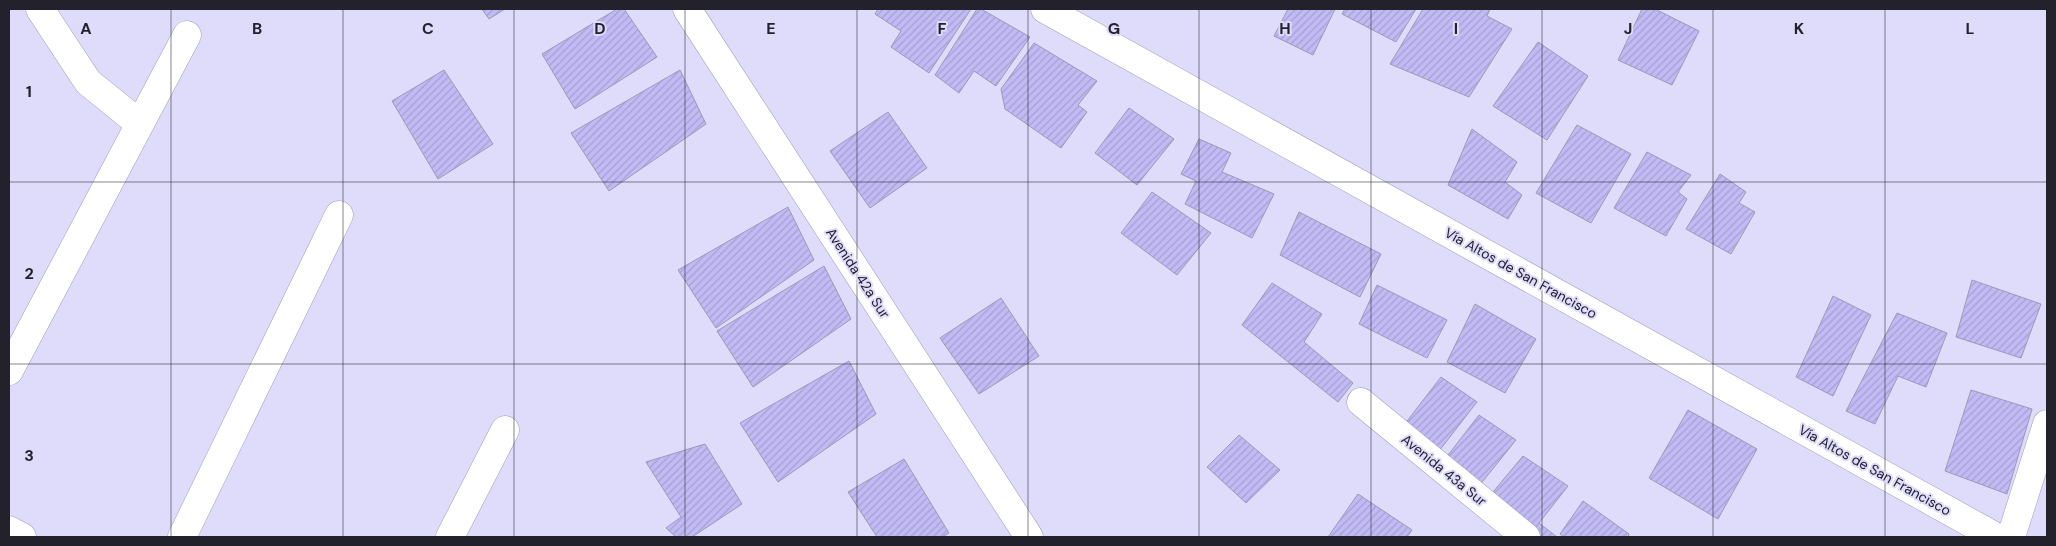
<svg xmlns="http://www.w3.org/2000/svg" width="2056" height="546" viewBox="0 0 2056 546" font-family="'DM Sans',sans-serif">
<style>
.building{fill:url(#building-hatch);stroke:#9c99b6}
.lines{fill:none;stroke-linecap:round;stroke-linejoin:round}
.street-casing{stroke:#a09cba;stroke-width:29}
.secondary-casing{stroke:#a09cba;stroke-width:29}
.street{stroke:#fff;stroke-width:28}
.secondary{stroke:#fff;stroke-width:28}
.grid{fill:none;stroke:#22212c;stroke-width:1;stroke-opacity:0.55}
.labels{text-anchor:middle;stroke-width:4;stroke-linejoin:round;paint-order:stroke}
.street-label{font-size:14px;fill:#22212c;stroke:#dfdbfb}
.grid-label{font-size:16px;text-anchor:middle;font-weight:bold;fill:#22212c;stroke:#dfdbfb;stroke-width:4;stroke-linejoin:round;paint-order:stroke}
</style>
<defs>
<pattern id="building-hatch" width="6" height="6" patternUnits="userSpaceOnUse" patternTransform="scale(1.25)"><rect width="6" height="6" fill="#c2baf4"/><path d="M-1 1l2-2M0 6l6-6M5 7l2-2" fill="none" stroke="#a6a0d1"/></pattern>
</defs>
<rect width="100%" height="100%" fill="#dfdbfb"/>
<!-- building -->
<path class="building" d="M482,9H505L489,19Z
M617,9H624L657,57L575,109L542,54Z
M878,9H971L929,73L891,47L901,31L875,14Z
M977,9H981L1030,37L996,86L974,71L959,93L935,75Z
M1288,9H1335L1313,55L1274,36Z
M1345,9H1416L1396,42L1342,14Z
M1423,9H1490L1487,16L1512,29L1469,97L1390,64Z
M1642,9H1655L1699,31L1672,85L1618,60Z
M1538,42L1588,76L1547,140L1493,106Z
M1034,43L1097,81L1078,105L1087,112L1061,148L1005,109L1001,89Z
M444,70L493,144L438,179L392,101Z
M680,70L706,124L609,191L571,133Z
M1129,108L1174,139L1137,185L1095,153Z
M888,112L927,168L870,208L830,151Z
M1577,125L1631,154L1591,223L1536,193Z
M1472,129L1517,162L1505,182L1522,195L1508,219L1448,185Z
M1199,139L1231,153L1222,172L1274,194L1252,238L1185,204L1196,181L1181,174Z
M1647,152L1691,175L1678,192L1687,199L1666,236L1614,208Z
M1720,174L1746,192L1739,203L1755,212L1731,254L1686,229Z
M1152,192L1211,233L1177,275L1121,233Z
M788,207L814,260L716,328L678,270Z
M1299,212L1381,254L1360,297L1280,255Z
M824,266L851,319L753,387L717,331Z
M1972,280L2041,304L2021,358L1956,337Z
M1272,283L1322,314L1304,342L1353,383L1338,402L1242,325Z
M1377,285L1447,320L1427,358L1359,324Z
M1833,296L1871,315L1833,396L1796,377Z
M1001,298L1039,356L979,394L940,338Z
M1475,304L1536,339L1505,393L1447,362Z
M1897,313L1947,333L1926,387L1898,376L1875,424L1846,411Z
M849,361L876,414L778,482L740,423Z
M1441,377L1477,402L1439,451L1404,425Z
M1971,390L2032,409L2007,494L1945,471Z
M1688,410L1757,449L1718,519L1649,478Z
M1479,415L1516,440L1479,486L1445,459Z
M1239,435L1280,470L1246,503L1207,467Z
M705,444L742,504L692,537H676L666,528L681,517L646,462Z
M1523,456L1568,486L1539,523L1557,537H1538L1488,498Z
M904,459L949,533L942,537H877L848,492Z
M1358,494L1412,530L1407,537H1328Z
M1583,501L1629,534L1628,537H1564L1560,534Z"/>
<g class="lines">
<!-- street casing -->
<g class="street-casing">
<path id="street" d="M40,9L88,82L140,124
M687,9L1029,537
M9,371L187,35
M1361,402L1526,537
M9,530L22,537
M182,537L339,215
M450,537L505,430
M2011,537L2047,424"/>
</g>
<!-- secondary casing -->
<g class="secondary-casing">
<path id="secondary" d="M1045,9L1996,537"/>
</g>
<!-- street -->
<use href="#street" class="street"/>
<!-- secondary -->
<use href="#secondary" class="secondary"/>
</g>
<!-- grid -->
<path class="grid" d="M171,9V537M343,9V537M514,9V537M685,9V537M857,9V537M1028,9V537M1199,9V537M1371,9V537M1542,9V537M1713,9V537M1885,9V537M9,182H2047M9,364H2047"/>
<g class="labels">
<!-- street labels -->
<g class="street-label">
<text transform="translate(858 273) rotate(57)" y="5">Avenida 42a Sur</text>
<text transform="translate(1521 273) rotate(29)" y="5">Vía Altos de San Francisco</text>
<text transform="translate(1444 470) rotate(39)" y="5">Avenida 43a Sur</text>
<text transform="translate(1875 470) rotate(29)" y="5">Vía Altos de San Francisco</text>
</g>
</g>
<g class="grid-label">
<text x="86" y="34">A</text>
<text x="257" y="34">B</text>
<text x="428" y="34">C</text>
<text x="600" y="34">D</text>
<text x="771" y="34">E</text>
<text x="942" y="34">F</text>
<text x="1114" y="34">G</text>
<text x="1285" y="34">H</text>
<text x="1456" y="34">I</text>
<text x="1628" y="34">J</text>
<text x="1799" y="34">K</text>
<text x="1970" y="34">L</text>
<text x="29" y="97">1</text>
<text x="29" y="279">2</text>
<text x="29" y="461">3</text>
</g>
<!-- border -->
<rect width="2056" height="546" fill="none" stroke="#22212c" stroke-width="20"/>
</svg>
